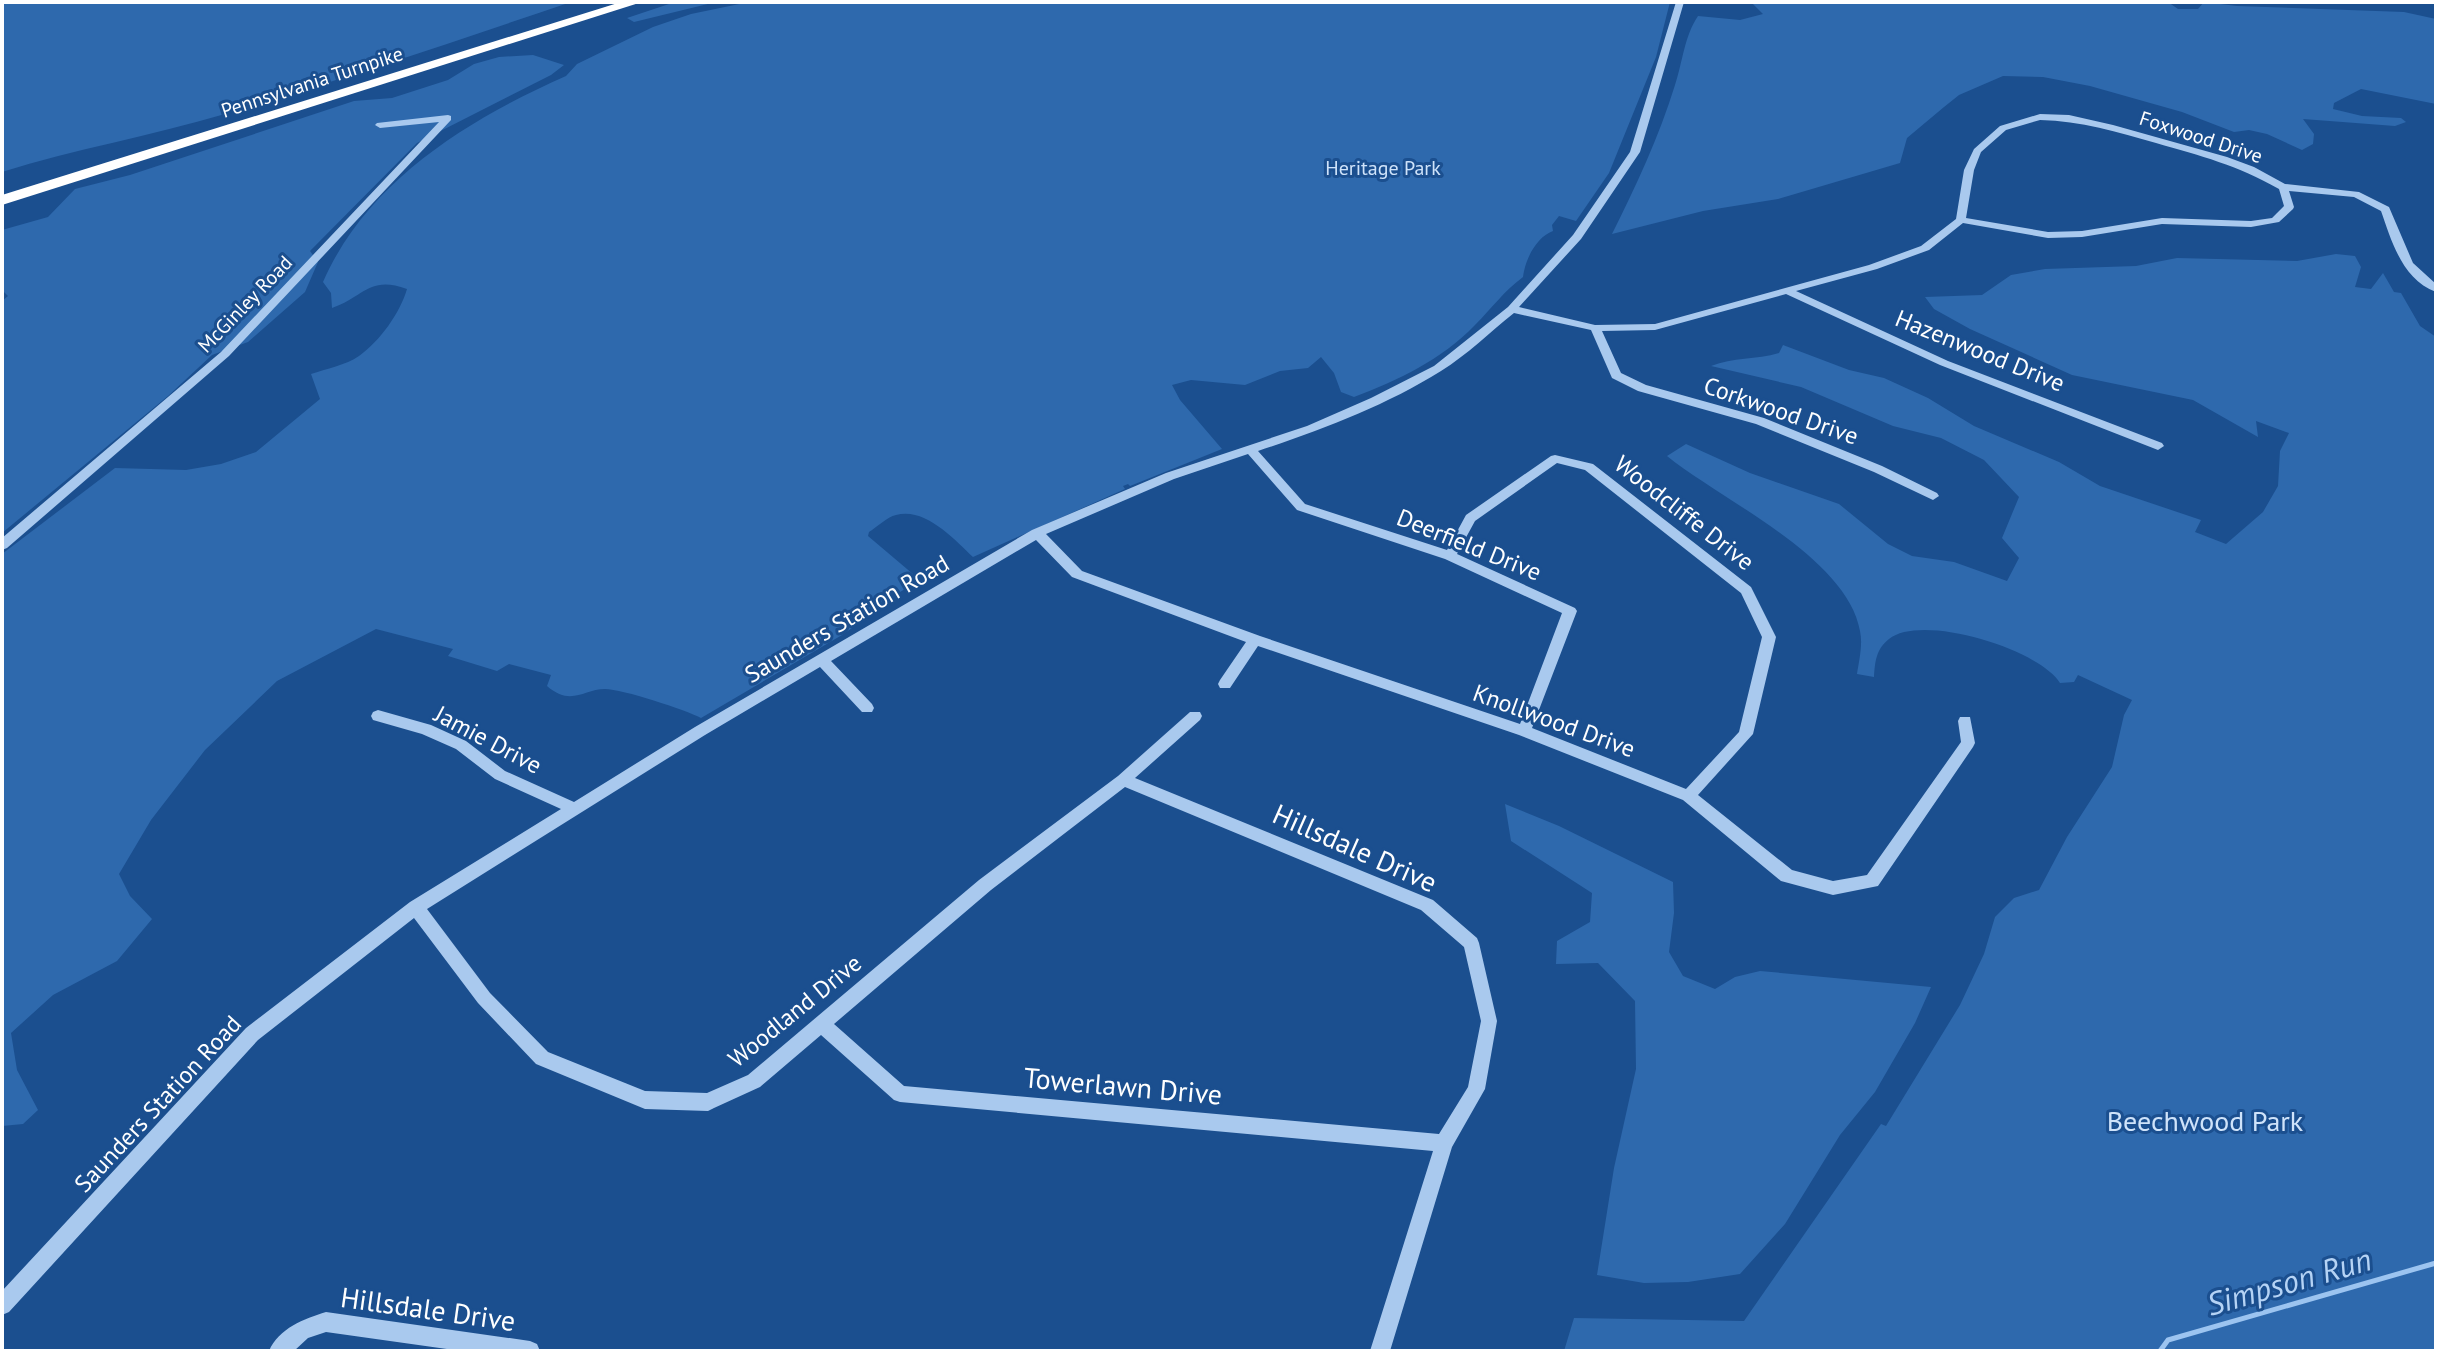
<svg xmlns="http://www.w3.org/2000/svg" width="2438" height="1353" viewBox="0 0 2438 1353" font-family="'PT Sans',sans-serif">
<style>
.green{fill:#2e69ad}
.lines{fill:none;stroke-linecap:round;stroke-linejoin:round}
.stream{stroke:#9cc4f0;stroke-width:5}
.minor{fill:#a9c9ee;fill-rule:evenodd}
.highway{fill:#fff;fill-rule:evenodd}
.labels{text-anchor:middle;stroke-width:6;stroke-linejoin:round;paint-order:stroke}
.far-street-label{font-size:20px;fill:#fff;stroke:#1b4f8f}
.far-park-label{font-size:20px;fill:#cfe3fa;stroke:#1b4f8f}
.street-label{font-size:24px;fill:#fff;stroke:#1b4f8f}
.near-street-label{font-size:28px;fill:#fff;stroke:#1b4f8f}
.near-park-label{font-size:28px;fill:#cfe3fa;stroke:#1b4f8f}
.near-water-label{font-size:32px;font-style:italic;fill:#b5d3f5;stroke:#1b4f8f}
</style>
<rect width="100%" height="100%" fill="#1b4f8f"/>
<!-- green -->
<path class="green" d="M2,2H571C456,41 341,80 225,114C151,136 75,149 2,172Z
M675,2H716L634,22L627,18Z
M749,2H1670L1656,57L1609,173L1576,221L1559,216L1552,225L1553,231C1536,237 1525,260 1523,277C1504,291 1492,308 1475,325C1441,360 1399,380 1354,397L1341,392L1334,373L1321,357L1308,368L1280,371L1245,385L1191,380L1172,385L1180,400L1222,449L1130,486L1128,484L1123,486L1125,489L973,557C954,539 925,507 896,515C887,517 877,527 869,532L868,536L920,580L865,613L862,621L842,635L701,718C686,710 622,689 605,689C584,689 571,707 547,686L551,675L509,664L497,671L448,656L453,649L376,629L277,681L205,750L151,820L119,874L130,896L152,919L117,961L53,995L11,1033L17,1070L38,1110L23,1124L2,1126V554L115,468L186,470L221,464L256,452L320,399L311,374C326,369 346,365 359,356C380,341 400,313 407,289C369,275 364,297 332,308L331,293L323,282C367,181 469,119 566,76L577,64L653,27L691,14Z
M1751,2H2168L2178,9H2198L2204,2L2237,6L2404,12L2436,19V104L2361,89L2334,103L2333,109L2362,116L2401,118L2406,122L2395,126L2303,119L2314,134L2313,144L2302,150L2267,134L2249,130L2234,132L2182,112L2090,86L2043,77L2003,76L1959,95L1944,107L1907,138L1900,163L1778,199L1703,211L1612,234C1636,186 1659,137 1675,85C1683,61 1684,37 1698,16L1740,20L1763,14Z
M533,55L564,65L551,75L417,143L310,251L318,262L305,292L248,342L212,355L168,396L2,533V301L8,296L2,290V230L48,217L75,189L130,175L354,101L392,98L448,80L474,64L499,57Z
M2336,254L2355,256L2361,267L2355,287L2371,289L2383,273L2394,292L2401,293L2420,326L2436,337V1351H1564L1574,1318L1744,1321L1881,1124L1886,1126L1960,1005L1984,954L1995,917L2014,898L2039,890L2067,837L2112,767L2124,715L2132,700L2078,675L2074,682L2060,683C2039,649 1922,613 1889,639C1876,649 1875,662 1874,677L1857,674C1859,661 1863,645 1860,631C1847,557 1721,500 1667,456L1686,444L1750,473L1839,504L1888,544L1912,556L1954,562L2007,581L2019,558L2002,538L2019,497L1984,460L1941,438L1893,426L1801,387L1711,366C1733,357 1756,360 1779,353L1783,345L1849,370L1884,378L1928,398L1974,426L2059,462L2100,486L2201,520L2195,532L2226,544L2263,512L2278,486L2280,451L2289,433L2256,421L2258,437L2193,400L2072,375L1970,329L1934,309L1925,297L1982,295L2011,275L2045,269L2136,266L2177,258L2297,261Z
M1505,804L1559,826L1673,882L1674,913L1669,952L1683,976L1715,989L1735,977L1760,971L1931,987L1915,1023L1875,1092L1840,1135L1785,1224L1740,1274L1688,1282L1644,1283L1597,1275L1614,1168L1636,1069L1635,1001L1598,963L1556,964L1557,941L1590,922L1592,893L1511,841Z"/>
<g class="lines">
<!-- stream -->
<path class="stream" d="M2160,1351L2168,1340L2436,1263"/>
<!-- minor -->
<path class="minor" d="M1676,2H1684L1640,152L1581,239L1519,307L1595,325L1655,324L1869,265L1921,246L1956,219L1964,170L1974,149L2000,126L2040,114L2069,115L2113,125L2227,157L2254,167L2285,184L2359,192L2389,207L2413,263L2436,284V292C2402,279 2392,242 2381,211L2354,197L2289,191L2294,207L2293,209L2279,222L2251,227L2162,224L2082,237L2048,238L1963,223L1929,250L1877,269L1796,291L1948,361L2162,443L2164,446L2158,450L1940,365L1786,294L1655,330L1602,331L1621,373L1646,385L1764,418L1882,466L1937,493L1939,496L1933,500L1874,472L1756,424L1638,391L1612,378L1591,330L1514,313C1490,332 1467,355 1441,371C1385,406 1321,430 1258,451L1305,504L1447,550L1466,515L1551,456L1555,455L1593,464L1751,587L1776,637L1753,734L1698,795L1792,870L1833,881L1867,875L1961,742L1958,721L1960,717H1970L1975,743L1973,747L1878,886L1833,895L1781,881L1683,800L1519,735L1258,646L1230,688H1220L1218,684L1220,680L1246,642L1072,577L1036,540L831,661L872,704L874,708L872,712H862L820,667L705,735L427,909L490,993L548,1052L645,1091L707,1093L748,1075L979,880L1118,776L1190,712H1200L1202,716L1200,720L1135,778L1433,900L1477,938L1479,943L1497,1021L1485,1089L1452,1147L1390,1351H1370L1433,1151L900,1102L894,1100L821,1035L760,1087L714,1108L708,1111L645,1109L536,1064L478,1003L414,918L258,1040L9,1312L2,1315V1291L246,1028L410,902L561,809L495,779L456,749L422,734L373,720L371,716L373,712L378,710L431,725L466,741L505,771L574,802L695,727L1032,530L1166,473L1307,426L1371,398L1434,366L1508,307L1573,235L1630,152ZM2040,120C2081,121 2118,132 2156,143C2201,156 2237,165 2279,189L2284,206L2272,218L2251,221L2162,218L2082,231L2048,232L1966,218L1974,170L1981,152L2006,130ZM1248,454L1297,510L1445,559L1562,613L1520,724L1260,636L1082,571L1046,534L1174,479ZM1557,463L1585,470L1741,593L1762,637L1739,732L1686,789L1532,728L1577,611L1575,608L1457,554L1475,521ZM1125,787L1421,910L1464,947L1481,1021L1468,1087L1439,1134L904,1086L834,1024L991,890Z
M448,115L451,116V120L229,356L7,548L2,550V538L221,352L439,122L380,128L375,125L377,123Z
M326,1312L530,1341L537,1344L540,1351H461L326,1332L308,1338L294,1351H269C279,1328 304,1319 326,1312Z"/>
<!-- highway -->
<path class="highway" d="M621,2H642L2,205V195Z"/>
</g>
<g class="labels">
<!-- far-street labels -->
<g class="far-street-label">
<text transform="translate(312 82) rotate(-18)" y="7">Pennsylvania Turnpike</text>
<text transform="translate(2201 137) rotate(18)" y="7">Foxwood Drive</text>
<text transform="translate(245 304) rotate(-46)" y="7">McGinley Road</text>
</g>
<!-- far-park labels -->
<g class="far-park-label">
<text x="1383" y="175">Heritage Park</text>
</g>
<!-- street labels -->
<g class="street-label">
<text transform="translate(1980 351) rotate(22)" y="8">Hazenwood Drive</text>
<text transform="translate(1781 411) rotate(19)" y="8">Corkwood Drive</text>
<text transform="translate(1684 513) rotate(38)" y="8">Woodcliffe Drive</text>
<text transform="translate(1469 545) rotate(22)" y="8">Deerfield Drive</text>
<text transform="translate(847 619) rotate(-30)" y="8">Saunders Station Road</text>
<text transform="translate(1554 721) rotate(20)" y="8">Knollwood Drive</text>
<text transform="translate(488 740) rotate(28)" y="8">Jamie Drive</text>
<text transform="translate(795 1011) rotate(-39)" y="8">Woodland Drive</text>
<text transform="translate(158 1104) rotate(-47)" y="8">Saunders Station Road</text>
</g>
<!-- near-street labels -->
<g class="near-street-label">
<text transform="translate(1355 848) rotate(24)" y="10">Hillsdale Drive</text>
<text transform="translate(1123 1086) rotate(5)" y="10">Towerlawn Drive</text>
<text transform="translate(428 1309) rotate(8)" y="10">Hillsdale Drive</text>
</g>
<!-- near-park labels -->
<g class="near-park-label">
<text x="2205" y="1131">Beechwood Park</text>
</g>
<!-- near-water labels -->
<g class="near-water-label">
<text transform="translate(2289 1282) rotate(-16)" y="11">Simpson Run</text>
</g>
</g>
<!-- border -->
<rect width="2438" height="1353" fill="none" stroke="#ffffff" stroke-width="8"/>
</svg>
